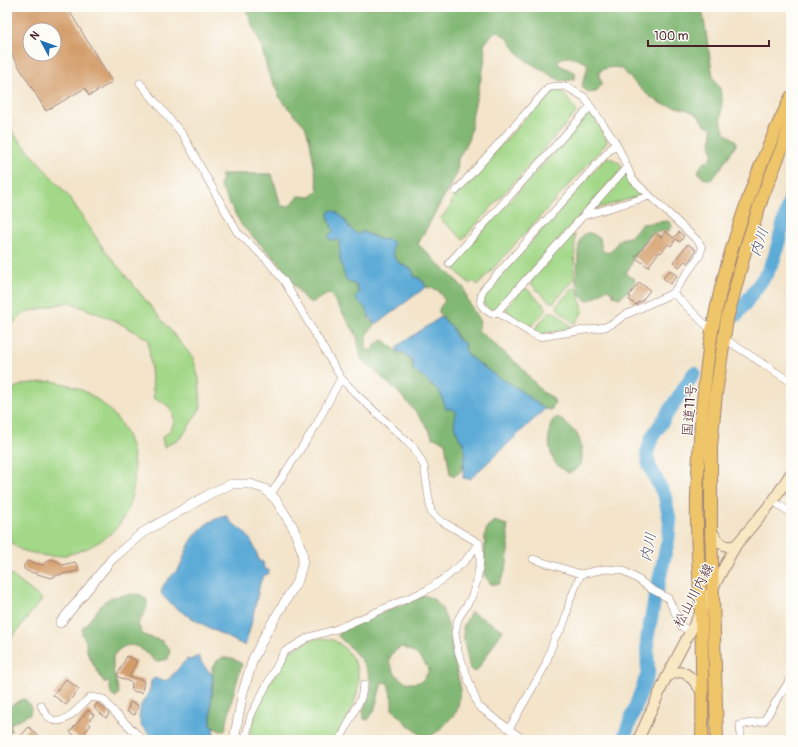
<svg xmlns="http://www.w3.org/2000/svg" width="798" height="747" viewBox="0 0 798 747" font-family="Pangolin,'Klee One',sans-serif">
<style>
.green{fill:#a3d888;stroke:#767c5a}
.forest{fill:#82b874;stroke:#666c50;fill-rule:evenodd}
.water{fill:#5dabd7;stroke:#546581}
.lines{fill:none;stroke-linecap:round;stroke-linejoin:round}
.river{stroke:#5dabd7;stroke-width:14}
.building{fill:#d39d6b;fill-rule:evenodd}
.minor-casing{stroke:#9e827a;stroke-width:8}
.tertiary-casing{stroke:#9e827a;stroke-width:10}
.secondary-casing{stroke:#9e827a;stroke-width:12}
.trunk-casing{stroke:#9e827a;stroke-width:14}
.minor{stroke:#fff;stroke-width:7}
.tertiary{stroke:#fff;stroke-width:9}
.secondary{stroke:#f8e8c3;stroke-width:10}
.trunk{stroke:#eec569;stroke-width:12}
.labels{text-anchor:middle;stroke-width:3;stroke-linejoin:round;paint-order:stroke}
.street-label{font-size:14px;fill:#4a1f2b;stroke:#fdfcf7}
.water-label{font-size:15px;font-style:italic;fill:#525770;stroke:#fdfcf7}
</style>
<rect width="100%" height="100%" fill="#fdfcf7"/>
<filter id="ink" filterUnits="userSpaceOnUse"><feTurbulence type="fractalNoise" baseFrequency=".025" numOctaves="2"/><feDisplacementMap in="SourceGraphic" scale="8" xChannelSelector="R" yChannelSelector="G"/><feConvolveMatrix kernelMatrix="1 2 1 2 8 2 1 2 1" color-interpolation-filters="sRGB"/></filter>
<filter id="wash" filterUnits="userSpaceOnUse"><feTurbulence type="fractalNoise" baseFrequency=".012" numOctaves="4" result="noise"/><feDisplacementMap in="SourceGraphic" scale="16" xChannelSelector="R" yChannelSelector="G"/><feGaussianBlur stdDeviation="0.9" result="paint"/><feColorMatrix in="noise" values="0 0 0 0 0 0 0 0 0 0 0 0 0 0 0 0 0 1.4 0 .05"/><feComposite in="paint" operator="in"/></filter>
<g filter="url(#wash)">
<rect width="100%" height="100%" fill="#f3e4ca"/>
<!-- green -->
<path class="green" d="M561,90L577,112L463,239L440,219L451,206V201L550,91Z
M587,115H592L607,140L606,144L478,285L473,281L470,284L451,266Z
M7,120L13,133L70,198L103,248L193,358L199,379L201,407L182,437L164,447L162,437C182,426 175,403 154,399L148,339L114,320L69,302L23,313L15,322L7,323Z
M608,157L620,163L622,169L493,312L484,305V295L606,158Z
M625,172L628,178L642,193L636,197L599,208H596L597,202Z
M572,235H575L574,280L554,302H550L532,285L531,280Z
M573,288H578C577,306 591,305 574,324L558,309L557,305Z
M523,289H527L546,307V311L530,327H527L507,312L506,308Z
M549,312H555L572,328L542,334L537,333L534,330Z
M52,381C66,384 81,388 92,396C103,403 115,414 122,426C139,452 138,496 121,522C106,543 73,558 48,556C44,556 38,554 33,553C29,552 23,551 19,549C15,546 11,542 7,539V391L24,384Z
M7,572L42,599L7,644Z
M319,638C331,638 338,641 346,650C373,678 350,712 337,740H248L255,714L264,694L287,653L311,640Z"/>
<!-- forest -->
<path class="forest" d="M245,7H699L703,14L713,77L720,89L722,99L721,119L724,132L736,141V145L718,172L711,180L703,178L698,171L703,163L709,161L713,154L711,147L712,128L704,124L697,114L685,109L662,104L649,96L634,82L621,68C613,67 607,67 600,71L599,76L602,83L596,92L589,93L582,87C583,76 589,72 587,63C578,60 564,52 558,62L559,65L576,73L574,79L566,81L559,80L527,61L518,53L507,38L497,31L493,33L484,45L485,56L483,70L473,112L471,128L468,141L458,159L457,173L418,244L464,288L468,301L480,322L478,330L522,368L542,392L552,397L555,402L551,410L545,409L511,384L496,376L467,355L464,343C453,337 458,334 451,326C443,316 432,314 445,301L438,290L426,287L422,280L414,276L412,269C393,263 394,256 388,239L381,240L363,232L357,234L352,231L344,219L328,215L333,231L339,240L346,280L356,285L362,304L369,313V319L375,325C367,331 365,339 366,349L371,351L376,344L383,340L398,352H403L413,363V370C419,374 424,377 428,382C433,388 438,386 441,395C444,401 444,405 447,410L450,408L456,412L466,453L464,458L462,470L455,476L450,474L445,442L438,439L433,438L428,428L417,413L396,390L361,359L357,336L330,293L311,303L304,298L277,261L242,226L220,186L222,174H272L281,206H289L299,196L311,197L318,190L310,141L305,126L281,100L268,72L261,45Z
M666,221L670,222L672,226L669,231L665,230L662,232H654L645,241L633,258L631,265L626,273L628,276L634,278L635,281L627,292L619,298L614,296L612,292L607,289L594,298L587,301L580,296C579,292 581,289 579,286C577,282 577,287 576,281C576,274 577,266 578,259C578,244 581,222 600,239L602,250C611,258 615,245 620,239L630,237L642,224Z
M558,417C564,422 572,428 577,434C581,441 584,459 580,466C578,469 573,471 569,473C564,470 557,467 554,461C549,452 546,429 553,420C554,419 556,418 558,417Z
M494,521L507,525C509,545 510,567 499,584H491L484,575L485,536L487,527Z
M133,594L141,595L147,600C148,610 143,615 138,624L143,635L162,641L170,649L168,659L156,662C141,647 129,636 113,656V669L119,693L116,697L111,694L109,682H104C98,672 92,663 88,653C84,645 89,643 82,635V629L105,601L112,597Z
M424,595L435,600L442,609L448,625L453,654L461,690L457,711L441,729L426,739L406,723L392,709V699L388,683L382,682L374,711L368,720L364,719C361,703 368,706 370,693C375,669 353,650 338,636L342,630ZM401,647C415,651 422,658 429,670C427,674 424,681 419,682C403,687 392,673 389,660L393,652Z
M471,612L503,630L476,672L470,669L464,641L463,627Z
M222,658H232L242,664L233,695L225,730L220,731L211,726V704L213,685L212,668L217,661Z
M23,699L26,700L31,707L30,714L10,724L11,731L7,732V708Z"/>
<!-- water -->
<path class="water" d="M330,210C344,212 346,228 357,234L363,232L381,240L388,239L394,243C389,258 399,265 412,269L414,276L422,280L426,287L375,325C368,317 368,307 357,301L355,297L359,293L356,285L346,280L340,259L339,240H329V235L333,231L328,215Z
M441,317L452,327L457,339L464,343L467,355L496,376L511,384L545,409L470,479L463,478L464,458L466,453L464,449V442L460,440L454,425L456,412L450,408L447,410C444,405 444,401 441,395C438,386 433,388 428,382C424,377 419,374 413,370V362L403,352L398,353L397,348L399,345Z
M227,516C229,523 238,526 243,531C252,539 256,550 259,561L263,562L264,569L269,570L268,574L263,576L260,583L251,625L245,646C224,635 171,611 161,593C163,581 172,577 179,568C183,561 185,553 189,545C197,530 210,518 227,516Z
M198,656L200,658L201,662L213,676L211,704V726L213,727L215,740H155L141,726L139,717L141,705L150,690L151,681L154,678L164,681L169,679L187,659L191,660Z"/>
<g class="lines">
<!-- river -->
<path class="river" d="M737,315L767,273L774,259L791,195
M623,740L648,673L647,640L654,603L668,540L670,522L665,497L649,465L647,453L652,437L694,373"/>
</g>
<g id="blocks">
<!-- building -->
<path class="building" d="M7,7H67L112,82L89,96L85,88L46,111L7,47ZM30,30H54V54H30Z
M665,231L674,238L679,232L684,236L680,242L676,239L671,246L668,244L661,253L659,252L648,267L635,257L655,233L661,237Z
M688,244L696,250L688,263L685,261L679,267L673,262Z
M670,270L677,276L670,284L663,278Z
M639,282L650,290L641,302H638L636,305L629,300L631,297L629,296Z
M51,559L57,561L62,565L75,562L78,566V571L58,575L51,578L27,571L24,569V565L27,561L43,565L45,562Z
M127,656L137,661L129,677L144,680L142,693L131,691L132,683L117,676Z
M66,679L79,689L66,705L53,695Z
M130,702L138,705L135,715L127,712Z
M97,703L103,707L109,714L106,718L94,708Z
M88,710L94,715L88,722L91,725L85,732L87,734L82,740H81L70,732Z
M29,727L43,740H17Z"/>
</g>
</g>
<g filter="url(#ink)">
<use href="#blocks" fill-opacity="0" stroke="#9e827a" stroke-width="1"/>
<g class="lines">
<!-- minor casing -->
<g class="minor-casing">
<path id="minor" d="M140,83L183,135L237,232L267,260L284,281L341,378L355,393L414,448L424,466L431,512L438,519L479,543
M456,191L549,87L565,86L584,97L616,143L633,180L699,242L702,248L700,255L673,293L623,316L614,323L605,327L539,337L529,332L497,312L583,216L650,196
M583,216L627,167
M449,263L590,107
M673,293L713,332
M497,312L492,314C480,307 478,303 483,290L616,143
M722,337L791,382
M271,494L315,427L341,378
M773,501L791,513
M479,543L480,561L477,581L471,598L458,619L455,633L458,651L478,706L524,740
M533,559L581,574L605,569L622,570L639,580L651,589L668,598L682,627L690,631
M41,705C55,738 74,712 90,697L103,699L116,714L143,740
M509,729L545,666L555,637L562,628L566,617L570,600L581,574
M245,740L251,715L284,652L309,637L337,629L427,590L445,578L466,560L479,543
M340,740L361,698L364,684
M741,740L740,725L764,721L791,678"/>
</g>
<!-- tertiary casing -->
<g class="tertiary-casing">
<path id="tertiary" d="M60,623L112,559L142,533L213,492L232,484H250L265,489L276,500L293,527L302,551L303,561L298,580L266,633L253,659L243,692L234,740"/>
</g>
<!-- secondary casing -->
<g class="secondary-casing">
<path id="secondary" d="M711,528C715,539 723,550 736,545
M666,678C684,664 692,678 702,692
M638,740L666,678L731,554L736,545L773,501L791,473"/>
</g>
<!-- trunk casing -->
<g class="trunk-casing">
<path id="trunk" d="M702,740C703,697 702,654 701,611C699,573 696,534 697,496C699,442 703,384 712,331C726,253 757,167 791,97
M717,740L711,528V447L716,393L727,319L747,244L762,198L791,125"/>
</g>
<!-- minor -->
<use href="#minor" class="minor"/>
<!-- tertiary -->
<use href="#tertiary" class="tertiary"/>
<!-- secondary -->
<use href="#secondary" class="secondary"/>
<!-- trunk -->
<use href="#trunk" class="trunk"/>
</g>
</g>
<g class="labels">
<!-- street labels -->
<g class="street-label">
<text transform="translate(689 410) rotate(-85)" y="5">国道11号</text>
<text transform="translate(693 595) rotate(-62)" y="5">松山川内線</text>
</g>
<!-- water labels -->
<g class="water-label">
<text transform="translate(759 242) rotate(-71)" y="5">内川</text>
<text transform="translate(648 547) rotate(-79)" y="5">内川</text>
</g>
</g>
<!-- margin -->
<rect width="798" height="747" fill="none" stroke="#fdfcf7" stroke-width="24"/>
<!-- north arrow -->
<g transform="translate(42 42) rotate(311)"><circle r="19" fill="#fdfcf7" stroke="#b5a4a5"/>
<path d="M0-3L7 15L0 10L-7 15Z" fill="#1f6fb2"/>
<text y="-6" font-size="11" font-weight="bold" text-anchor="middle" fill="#4a1f2b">N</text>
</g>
<!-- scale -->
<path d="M648 40v6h121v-6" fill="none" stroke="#4a1f2b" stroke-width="2"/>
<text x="654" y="40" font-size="12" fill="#4a1f2b" stroke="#fdfcf7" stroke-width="3" paint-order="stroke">100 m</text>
</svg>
